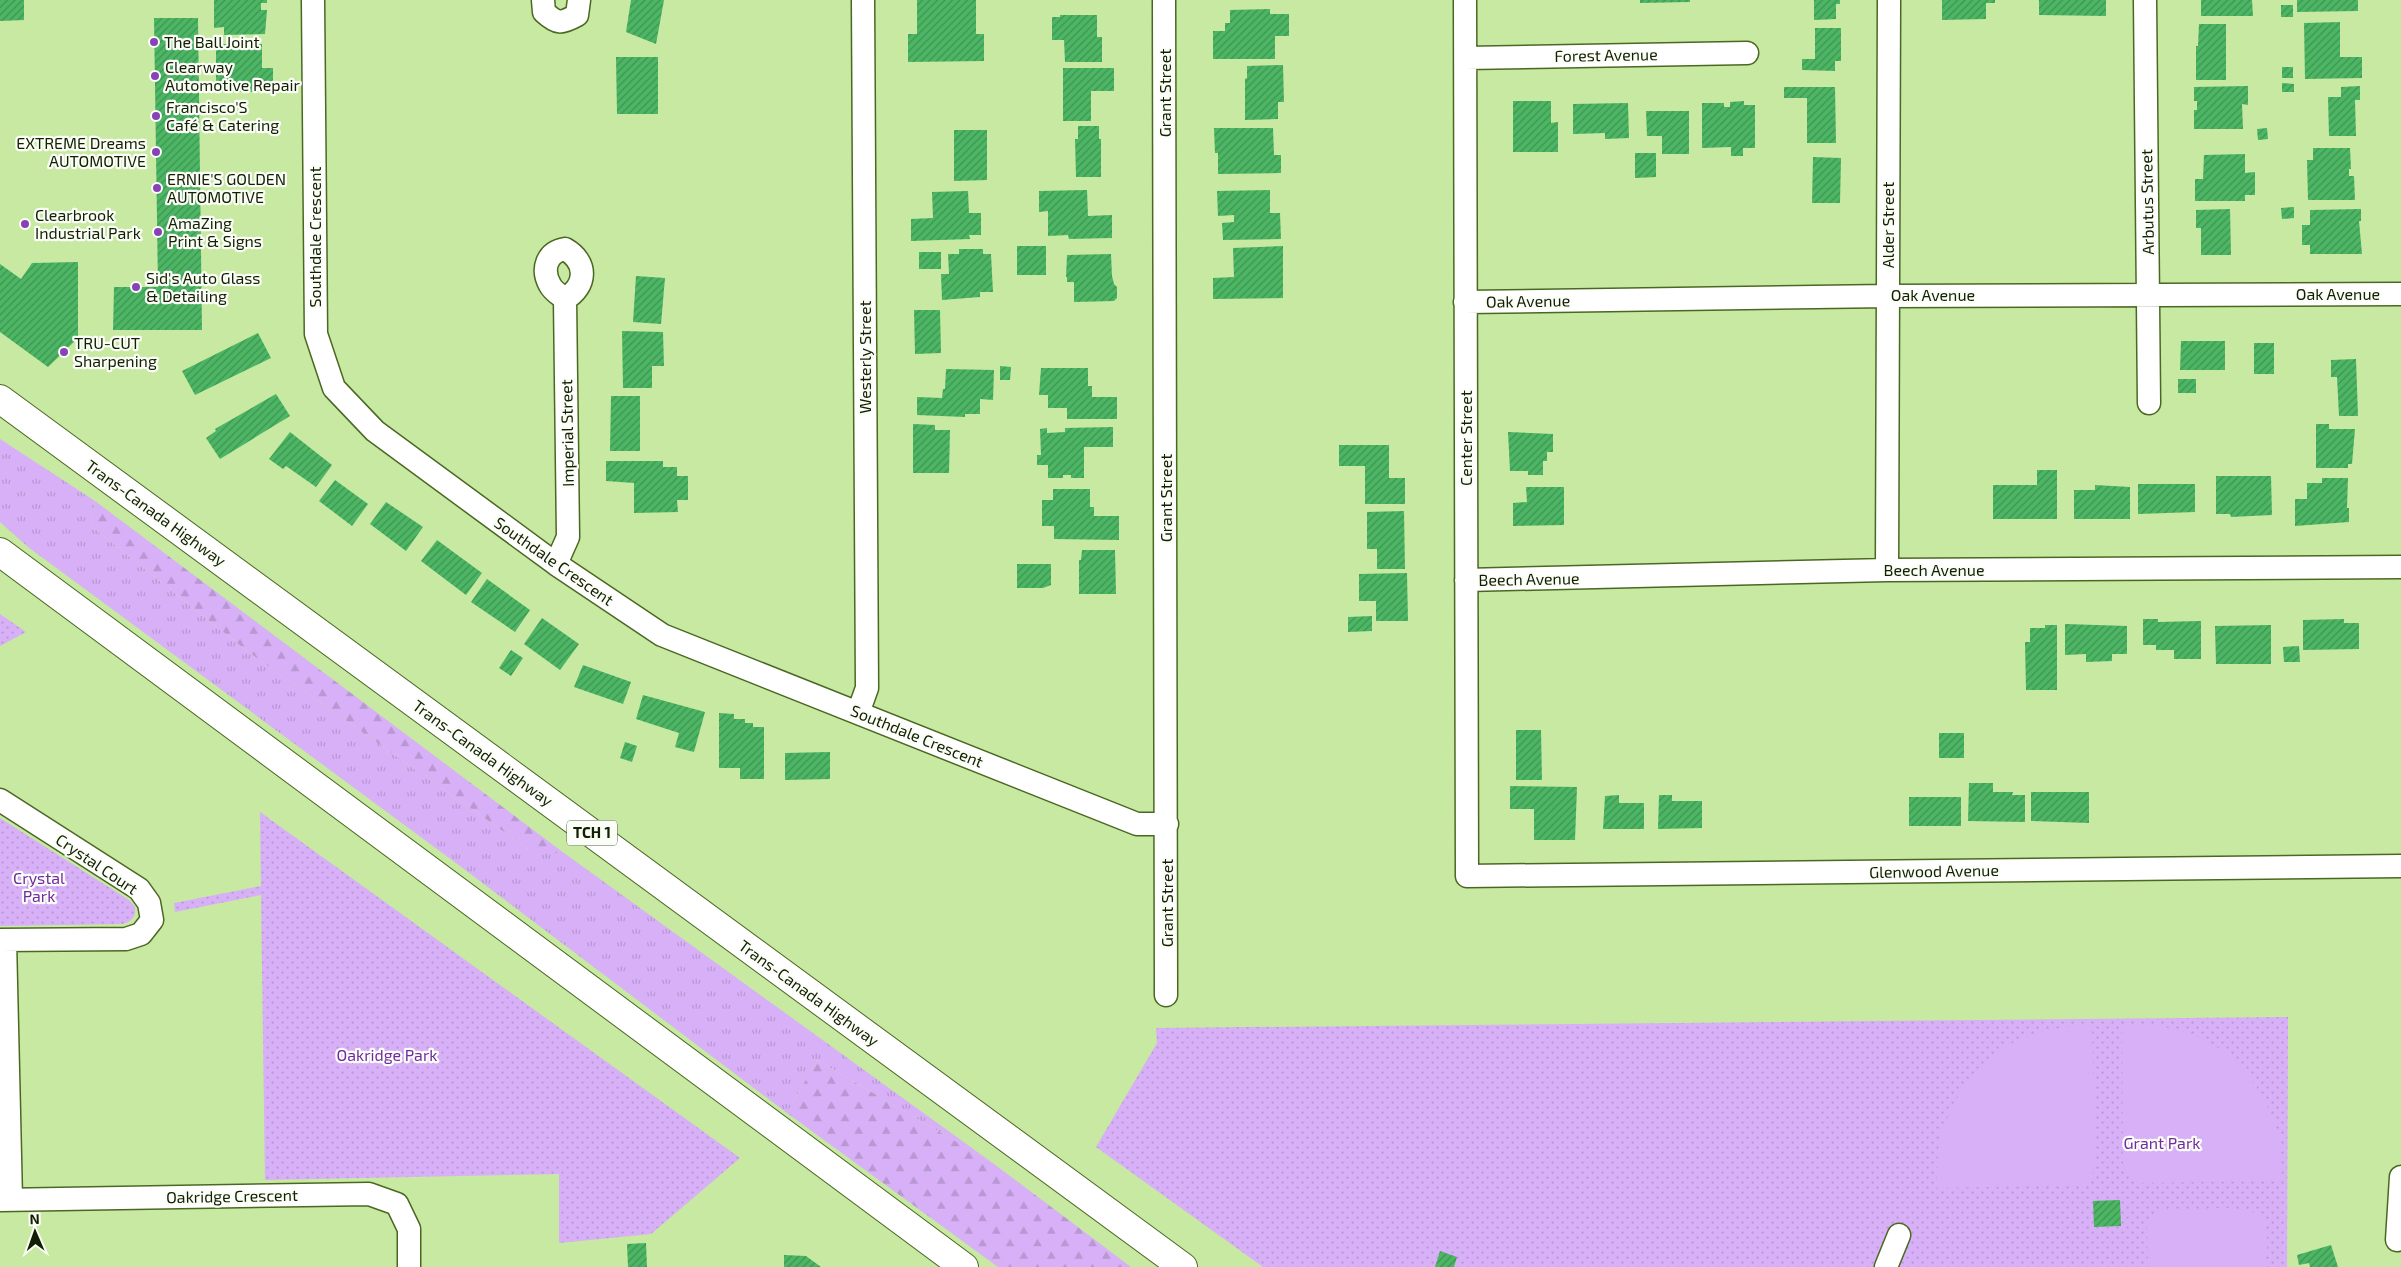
<svg xmlns="http://www.w3.org/2000/svg" width="2401" height="1267" viewBox="0 0 2401 1267" font-family="'Exo 2',sans-serif">
<style>
.grass{fill:url(#grass-tufts)}
.forest{fill:url(#forest-firs)}
.park{fill:url(#park-dots)}
.pitch{fill:#d7b0f7}
.building{fill:url(#building-hatch)}
.lines{fill:none;stroke-linecap:round;stroke-linejoin:round}
.street-casing{stroke:#4b6823;stroke-width:25}
.highway-casing{stroke:#4b6823;stroke-width:30}
.street{stroke:#fff;stroke-width:22}
.highway{stroke:#fff;stroke-width:28}
.poi-dot{fill:#8742b6;stroke:#fafef7;stroke-width:2}
.labels{text-anchor:middle;stroke-width:4.5;stroke-linejoin:round;paint-order:stroke}
.shield{fill:#fafef7;stroke:#58624c;stroke-width:1}
.shield-label{font-size:15px;font-weight:bold;fill:#131f03}
.poi-label{font-size:16px;fill:#131f03;stroke:#fafef7;text-anchor:start}
.street-label{font-size:16px;fill:#131f03;stroke:#fafef7}
.park-label{font-size:16px;fill:#732aa0;stroke:#fafef7}
</style>
<defs>
<pattern id="grass-tufts" width="24" height="20" patternUnits="userSpaceOnUse" patternTransform="scale(1.25)"><rect width="24" height="20" fill="#d7b0f7"/><path d="M3 7l-1-3M5 7V3M7 7l1-3M15 17l-1-3M17 17v-4M19 17l1-3" fill="none" stroke="#b897d2"/></pattern>
<pattern id="forest-firs" width="22" height="20" patternUnits="userSpaceOnUse" patternTransform="scale(1.25)"><rect width="22" height="20" fill="#d7b0f7"/><path d="M5 1l3.5 6h-7zM16 11l3.5 6h-7z" fill="#b897d2"/></pattern>
<pattern id="park-dots" width="8" height="8" patternUnits="userSpaceOnUse" patternTransform="scale(1.25)"><rect width="8" height="8" fill="#d7b0f7"/><path d="M2 2h.1M6 6h.1" fill="none" stroke="#b897d2" stroke-width="1.8" stroke-linecap="round"/></pattern>
<pattern id="building-hatch" width="6" height="6" patternUnits="userSpaceOnUse" patternTransform="scale(1.25)"><rect width="6" height="6" fill="#4cb665"/><path d="M-1 1l2-2M0 6l6-6M5 7l2-2" fill="none" stroke="#3e9351"/></pattern>
</defs>
<rect width="100%" height="100%" fill="#c7e9a1"/>
<!-- grass -->
<path class="grass" d="M0,439L95,501L90,525L247,651L534,853H564L994,1164L817,1060L787,1113L460,866L28,547L0,522Z"/>
<!-- forest -->
<path class="forest" d="M95,501L564,853H534L247,651L90,525Z
M817,1060L994,1164L1131,1267H998L787,1113Z"/>
<!-- park -->
<path class="park" d="M0,614L26,632L0,646Z
M260,812L740,1158L651,1234L559,1243V1174L265,1180L261,895L175,912L174,903L261,886Z
M0,818L129,900L135,907C136,916 133,921 123,924L0,926Z
M2288,1017L2287,1267H1263L1096,1147L1157,1043L1156,1028Z"/>
<!-- pitch -->
<path class="pitch" d="M2122,1024C2197,1023 2248,1052 2275,1124C2282,1141 2281,1163 2282,1181L2135,1183L2123,1168Z
M2092,1025L2096,1169L2084,1185L1937,1188C1937,1170 1937,1152 1941,1134C1943,1125 1949,1115 1953,1107C1979,1048 2031,1027 2092,1025Z
M2229,1208L2264,1214C2268,1231 2269,1250 2264,1267H2148L2147,1224L2159,1210Z"/>
<!-- building -->
<path class="building" d="M0,0H24V20L0,21Z
M214,0H267V3H261V10H267L265,34L224,35V27L214,28Z
M631,0H664L656,44L626,32Z
M917,0H976V34H984V61L908,62V34H917Z
M1640,0H1690V2L1640,3Z
M1814,0H1840V4H1836V19L1814,20Z
M1942,0H1995V3H1986V19L1942,20Z
M2039,0H2106V16L2039,15Z
M2201,0H2252L2253,16H2201Z
M2297,0H2358V11L2297,12Z
M2281,5H2293V17H2281Z
M1270,9V14H1289V36H1275V59H1213V31H1225V23H1230V10Z
M1060,15H1097V37H1102V62H1065L1064,40H1052V17H1060Z
M154,18H198L202,330H113L114,287H158Z
M2340,22V57H2362V78L2305,79L2304,23Z
M2199,24H2226V80H2196V46H2198Z
M1815,28H1841V61H1835V71L1802,70V59H1815Z
M216,44H262V68H273V89L254,88V92H219V82H216Z
M616,57H658V114H617Z
M1283,65L1284,102H1278V119L1245,120V79L1247,78V66Z
M2282,67H2293V78H2282Z
M1063,68H1114V91H1091V121H1063Z
M2282,83L2294,84V92H2282Z
M2248,86V105L2242,104L2243,129H2194V110H2197V101H2194V87Z
M2360,86V100H2355L2356,136H2329L2328,97H2341V87Z
M1784,87H1835L1836,143H1807V98H1784Z
M1513,101H1551V123L1558,122V152H1513Z
M1744,101V105H1755V148H1743V156H1731V147L1702,148V103H1724V107H1730V102Z
M1628,103L1629,138L1605,139V133L1573,134V104Z
M1646,111H1689V154H1662V136H1647Z
M1078,126H1099V139H1101V177H1076L1075,139H1078Z
M1214,128H1273L1274,155H1281V173L1218,174V153H1215Z
M2267,128L2268,139L2258,140L2257,129Z
M954,130H987V180L954,181Z
M2313,148H2350L2351,169H2349V176H2354L2355,200H2308L2307,160H2313Z
M1635,153H1656V177L1635,178Z
M2245,154V173L2255,172V195H2245V201H2195V179H2203L2204,155Z
M1813,157L1841,158L1840,203H1812Z
M1087,190L1088,216L1112,215V238L1069,239L1068,235L1048,236V211L1039,212V191Z
M1270,190V213H1280L1281,239L1223,240L1222,223L1234,222V215L1218,216L1217,191Z
M968,191L969,213H981V235H969L970,239L911,241V219L933,218L932,192Z
M2294,207V218L2282,219L2281,208Z
M2230,209L2231,255H2201V228H2196V210Z
M2361,209V221H2359L2362,254H2310V245H2302V225H2310V210Z
M1017,246H1046V275H1017Z
M1283,246V298L1213,299V278L1234,277L1233,248Z
M959,249H983V254H991L993,292H980V297L942,300L941,274H949L948,254H959Z
M919,252H941V269H919Z
M1111,254L1112,276L1114,284L1117,287V298L1114,301L1074,302V282H1067V277H1066L1067,255Z
M78,262V338L48,367L0,332V264L21,279L32,263Z
M636,276L665,278L661,324L633,322Z
M914,310H940L941,353L915,354Z
M622,331L663,332L664,366H652V388H623Z
M258,333L271,358L195,395L182,371Z
M2181,341H2225V370H2180Z
M2254,343H2274V374H2254Z
M2356,359L2358,416H2339L2337,377H2331V360Z
M1000,366L1011,367L1010,380H1000Z
M1041,368H1088V386H1092V397H1117V419H1067V408H1048V395H1039Z
M946,369L994,370L993,400L980,399V414H965V417L917,415V397L942,398L943,389H945Z
M2178,379H2196V393H2178Z
M276,394L290,416L220,459L206,438L216,431L215,429Z
M611,396H640V451H610Z
M913,424L935,425V430H950L949,473H913Z
M2316,424H2329V429H2355L2352,464H2348V468H2316Z
M1113,427V447H1084V478H1071V475H1063V478H1048V465H1037V455H1041L1040,429L1047,428V433L1065,432V428Z
M290,432L332,465L316,487L286,466L283,469L269,459Z
M1508,432L1553,434V452H1547V461H1543V475H1528V471H1510Z
M1339,445H1389V478H1405V504H1365V466H1339Z
M606,461H663V467H677V476H688V500H677L678,512L634,513V483L606,481Z
M2037,470H2057V519H1993V485H2037Z
M2216,476H2271L2272,515L2231,517L2230,514H2216Z
M2322,478H2348L2347,508H2349V522L2295,526V499H2307V483H2322Z
M335,480L368,504L352,526L319,501Z
M2138,484H2195V512L2138,514Z
M2095,485L2130,487V519H2074V490H2095Z
M1526,487H1564V525L1513,526V503L1527,502Z
M1053,489H1090V507H1094V516H1119V540L1054,539V526H1042V500H1053Z
M386,502L423,527L406,551L370,524Z
M1404,511L1405,569H1377V549H1367V512Z
M437,540L482,573L466,595L421,561Z
M1082,550H1115L1116,594H1079V560H1081Z
M1017,564H1051V585L1043,588H1017Z
M1407,573L1408,621H1376V601H1359V574Z
M487,579L530,610L515,632L471,602Z
M1372,616V631L1348,632V617Z
M542,618L579,644L560,670L524,644Z
M2143,619H2158V622L2201,621V659H2174V650H2156V645H2143Z
M2344,619V623H2359V649L2303,650V620Z
M2065,624L2127,626V654H2112V661L2086,662V654L2065,655Z
M2045,625H2057V690H2026L2025,642H2030V628H2045Z
M2271,625V664H2216L2215,626Z
M2299,646L2300,662H2284L2283,647Z
M511,650L523,658L511,676L499,668Z
M583,665L631,682L623,704L574,687Z
M643,695L705,712L694,752L675,747L679,733L636,719Z
M719,713L734,714V719H745V723H753V727H764V779H740V768H719Z
M1516,730H1541L1542,780H1516Z
M1939,733H1964V758H1939Z
M625,742L637,746L632,762L620,758Z
M830,752V779L785,780V753Z
M1969,783H1993V792H2013L2012,795H2025V822L1968,821Z
M1510,786L1577,787L1575,840H1534V809H1510Z
M2031,792H2089V823L2031,821Z
M1619,795V803H1644V829H1603L1605,796Z
M1659,795H1672V801H1702V828L1658,829Z
M1909,797H1961V826H1909Z
M2120,1200L2121,1226L2094,1227L2093,1201Z
M646,1243L647,1267H628L627,1244Z
M2331,1245L2338,1267H2310L2309,1263L2299,1265L2297,1255Z
M1440,1251L1457,1257L1454,1267H1435Z
M784,1255L806,1256L821,1267H784Z"/>
<g class="lines">
<!-- street casing -->
<g class="street-casing">
<path id="street" d="M313,0L316,334L334,388L375,431L556,564L662,635L1137,824H1167
M543,0L544,12C557,24 561,24 577,15L579,0
M1164,0L1166,995
M1465,0L1467,876L2401,866
M2145,0L2149,403
M1466,58L1747,53
M565,249C588,262 587,286 565,299C560,295 553,291 550,285C541,269 547,252 565,249Z
M1465,302L1888,296L2401,294
M556,564L568,537L565,299
M1887,570L1889,0
M1466,580L1887,570L2401,567
M858,713L867,688L863,0
M0,800L139,889L149,903L152,920L141,934L126,939L0,940
M5,940L11,1200
M0,1200L369,1194L397,1204L409,1229V1267
M2397,1240L2401,1177
M1886,1267L1899,1235"/>
</g>
<!-- highway casing -->
<g class="highway-casing">
<path id="highway" d="M0,399L1183,1267
M0,552L964,1267"/>
</g>
<!-- street -->
<use href="#street" class="street"/>
<!-- highway -->
<use href="#highway" class="highway"/>
</g>
<!-- markers -->
<g class="poi-dot">
<circle cx="154" cy="42" r="5"/>
<circle cx="155" cy="76" r="5"/>
<circle cx="156" cy="116" r="5"/>
<circle cx="156" cy="152" r="5"/>
<circle cx="157" cy="188" r="5"/>
<circle cx="25" cy="224" r="5"/>
<circle cx="158" cy="232" r="5"/>
<circle cx="136" cy="287" r="5"/>
<circle cx="64" cy="352" r="5"/>
</g>
<g class="labels">
<!-- shield labels -->
<rect class="shield" x="567" y="820.5" width="50" height="25" rx="4"/>
<g class="shield-label">
<text x="592" y="838">TCH 1</text>
</g>
<!-- poi labels -->
<g class="poi-label">
<text x="164" y="48">The Ball Joint</text>
<text x="165" y="73">Clearway<tspan x="165" dy="18">Automotive Repair</tspan></text>
<text x="166" y="113">Francisco'S<tspan x="166" dy="18">Café &amp; Catering</tspan></text>
<text x="146" y="149" text-anchor="end">EXTREME Dreams<tspan x="146" dy="18">AUTOMOTIVE</tspan></text>
<text x="167" y="185">ERNIE'S GOLDEN<tspan x="167" dy="18">AUTOMOTIVE</tspan></text>
<text x="35" y="221">Clearbrook<tspan x="35" dy="18">Industrial Park</tspan></text>
<text x="168" y="229">AmaZing<tspan x="168" dy="18">Print &amp; Signs</tspan></text>
<text x="146" y="284">Sid's Auto Glass<tspan x="146" dy="18">&amp; Detailing</tspan></text>
<text x="74" y="349">TRU-CUT<tspan x="74" dy="18">Sharpening</tspan></text>
</g>
<!-- street labels -->
<g class="street-label">
<text transform="translate(1606 55) rotate(-1)" y="6">Forest Avenue</text>
<text transform="translate(1165 93) rotate(-90)" y="6">Grant Street</text>
<text transform="translate(2147 202) rotate(-91)" y="6">Arbutus Street</text>
<text transform="translate(1888 225) rotate(-90)" y="6">Alder Street</text>
<text transform="translate(315 237) rotate(-90)" y="6">Southdale Crescent</text>
<text x="2338" y="300">Oak Avenue</text>
<text x="1933" y="301">Oak Avenue</text>
<text transform="translate(1528 301) rotate(-1)" y="6">Oak Avenue</text>
<text transform="translate(865 357) rotate(-90)" y="6">Westerly Street</text>
<text transform="translate(567 433) rotate(-91)" y="6">Imperial Street</text>
<text transform="translate(1466 438) rotate(-90)" y="6">Center Street</text>
<text transform="translate(1166 498) rotate(-90)" y="6">Grant Street</text>
<text transform="translate(156 513) rotate(36)" y="6">Trans-Canada Highway</text>
<text transform="translate(554 561) rotate(35)" y="6">Southdale Crescent</text>
<text x="1934" y="576">Beech Avenue</text>
<text transform="translate(1529 579) rotate(-1)" y="6">Beech Avenue</text>
<text transform="translate(917 736) rotate(22)" y="6">Southdale Crescent</text>
<text transform="translate(483 753) rotate(36)" y="6">Trans-Canada Highway</text>
<text transform="translate(97 864) rotate(34)" y="6">Crystal Court</text>
<text transform="translate(1934 871) rotate(-1)" y="6">Glenwood Avenue</text>
<text transform="translate(1167 903) rotate(-90)" y="6">Grant Street</text>
<text transform="translate(809 993) rotate(36)" y="6">Trans-Canada Highway</text>
<text transform="translate(232 1196) rotate(-1)" y="6">Oakridge Crescent</text>
</g>
<!-- park labels -->
<g class="park-label">
<text x="39" y="884">Crystal<tspan x="39" dy="18">Park</tspan></text>
<text x="387" y="1061">Oakridge Park</text>
<text x="2162" y="1149">Grant Park</text>
</g>
</g>
<!-- north arrow -->
<g transform="translate(35 1232) rotate(358)" stroke="#fafef7" stroke-width="4" paint-order="stroke">
<path d="M0-4L9 19L0 12L-9 19Z" fill="#131f03"/>
<text y="-8" font-size="14" font-weight="bold" text-anchor="middle" fill="#131f03">N</text>
</g>
</svg>
